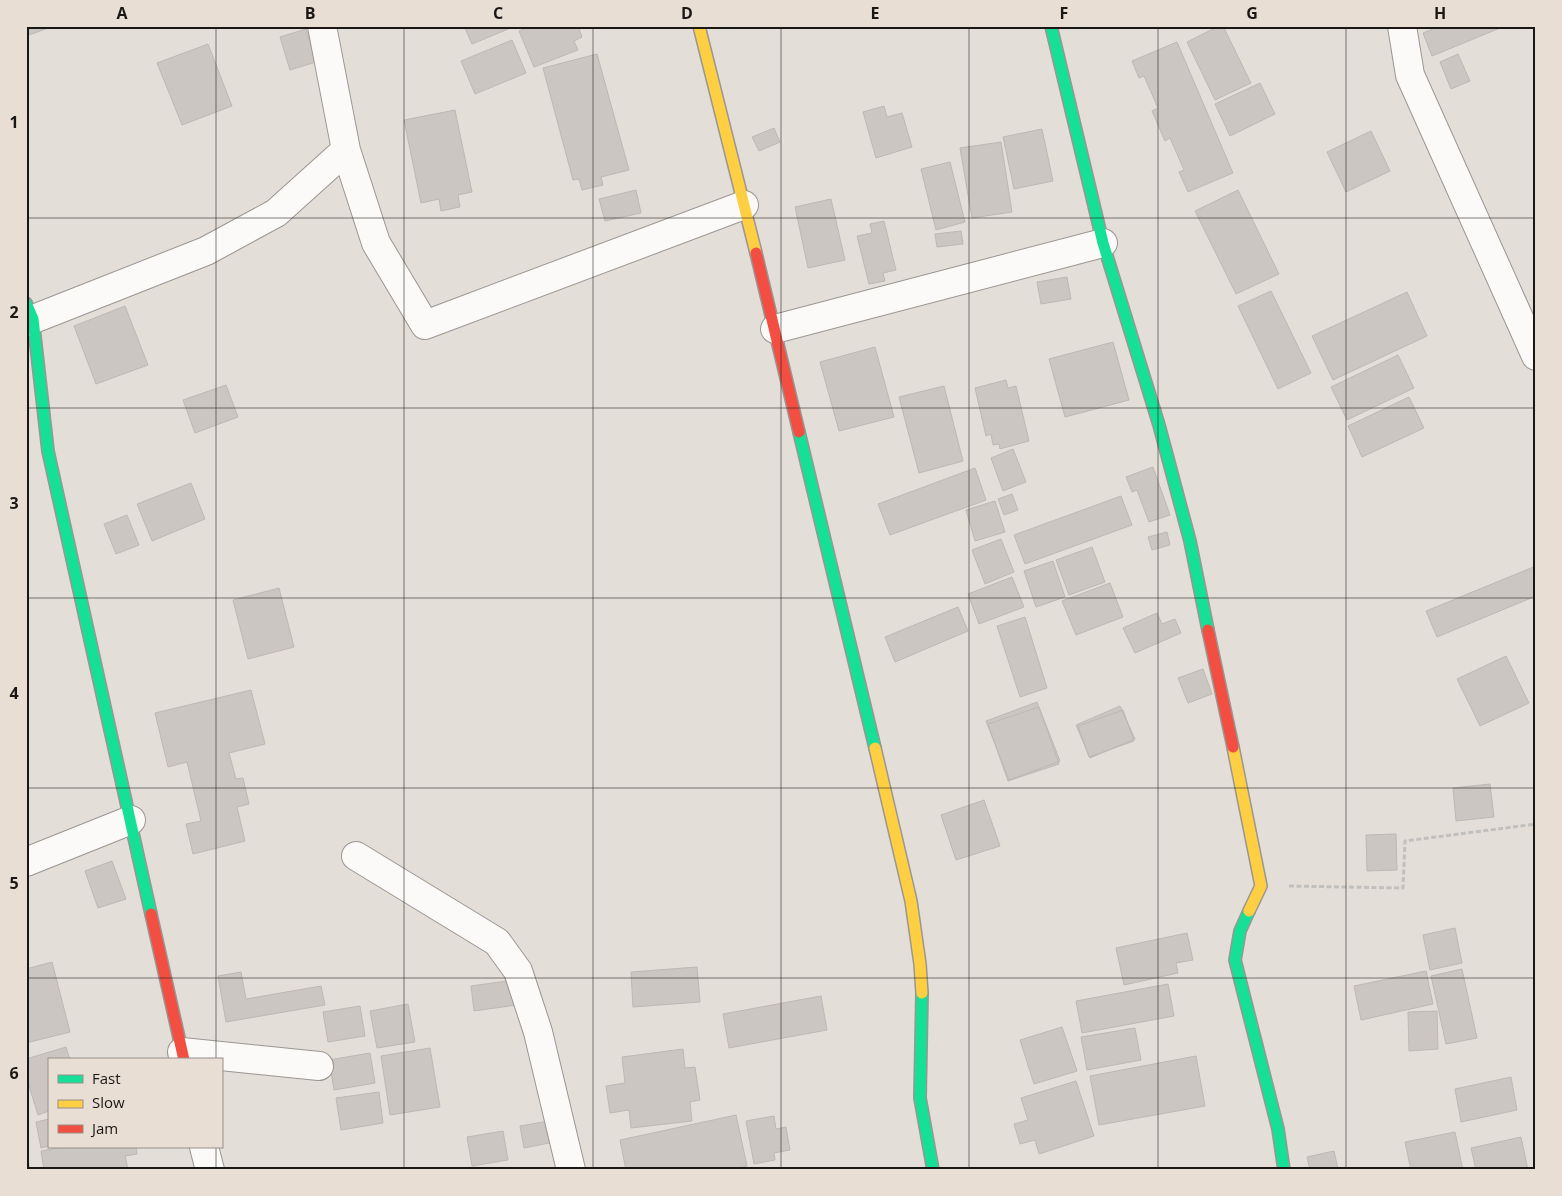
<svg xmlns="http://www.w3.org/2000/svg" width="1562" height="1196" viewBox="0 0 1562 1196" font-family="'Open Sans',sans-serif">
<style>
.building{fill:#cbc6c2;stroke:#beb8b4}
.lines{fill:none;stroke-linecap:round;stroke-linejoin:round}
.street-casing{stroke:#9a9692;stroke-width:30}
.fast-casing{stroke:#9a9692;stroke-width:14}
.slow-casing{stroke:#9a9692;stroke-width:14}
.jam-casing{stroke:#9a9692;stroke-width:14}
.path{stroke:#c1c0bd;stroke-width:3;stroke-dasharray:5 2.5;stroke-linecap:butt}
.street{stroke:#fbfaf9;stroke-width:28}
.fast{stroke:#16e098;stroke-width:11}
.slow{stroke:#ffcf43;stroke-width:11}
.jam{stroke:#f24e42;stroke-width:11}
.grid{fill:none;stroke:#1b1714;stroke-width:1;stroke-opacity:0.55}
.neatline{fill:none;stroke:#1b1714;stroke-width:2}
.grid-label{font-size:16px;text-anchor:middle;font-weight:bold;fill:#1b1714}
</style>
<rect width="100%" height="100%" fill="#e4ded9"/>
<!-- building -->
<path class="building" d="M26,26H54L26,36Z
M464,26H513V27L472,44Z
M531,26H578L582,37L574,41L578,50L534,67L519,31Z
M1219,26H1223L1251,83L1215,100L1187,42Z
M1440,26H1505L1432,56L1423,33Z
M306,29L316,62L290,70L280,37Z
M512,40L526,73L475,94L461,61Z
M1177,42L1233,173L1188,192L1179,172L1184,170L1170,138L1165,141L1152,111L1158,108L1144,76L1139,78L1132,61Z
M208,44L232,106L182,125L157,63Z
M597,54L629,170L601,177L603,185L582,190L579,179L573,180L543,68Z
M1458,54L1470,81L1451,89L1440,62Z
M1260,83L1275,114L1230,136L1215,104Z
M884,106L887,117L902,113L912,147L876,158L863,112Z
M455,110L472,192L458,195L460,207L441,211L439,199L421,203L404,120Z
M774,128L780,142L759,151L752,137Z
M1042,129L1053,181L1014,189L1003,137Z
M1371,131L1390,171L1346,192L1327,152Z
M1001,142L1012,212L972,218L960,148Z
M950,162L965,222L936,230L921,169Z
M636,190L641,213L605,221L599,199Z
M1238,190L1279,274L1236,294L1195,211Z
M831,199L845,260L808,268L795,207Z
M884,221L896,270L883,273L885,281L869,284L857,236L872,233L870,224Z
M961,231L963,244L937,247L935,234Z
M1067,277L1071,299L1041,304L1037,282Z
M1271,291L1311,373L1278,389L1238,306Z
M1407,292L1427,336L1333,380L1312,336Z
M125,306L148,365L96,384L74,326Z
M1113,342L1129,400L1065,417L1049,359Z
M875,347L894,417L839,431L820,362Z
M1398,355L1414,388L1347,420L1331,387Z
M1006,380L1008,388L1016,386L1029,441L1000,449L999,444L993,445L991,434L986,436L975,388Z
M226,385L238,417L195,433L183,400Z
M944,386L963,461L919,473L899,397Z
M1409,397L1424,428L1362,457L1348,426Z
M1013,449L1026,482L1003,491L991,458Z
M1153,467L1170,515L1149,522L1137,490L1132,492L1126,477Z
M975,468L986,500L890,535L878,504Z
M191,483L205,519L152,541L137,504Z
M1012,494L1018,510L1004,515L998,499Z
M1121,496L1132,525L1025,564L1014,535Z
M995,501L1005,532L975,541L966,510Z
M127,515L139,545L116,554L104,524Z
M1167,532L1170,545L1152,550L1148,537Z
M1001,539L1014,572L985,584L972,550Z
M1092,547L1105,582L1069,595L1056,560Z
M1053,561L1065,597L1036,607L1024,571Z
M1536,566V596L1437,637L1426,611Z
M1012,577L1024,607L979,624L968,594Z
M1110,583L1123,617L1076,635L1062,601Z
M279,588L294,647L248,659L233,600Z
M958,607L968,631L895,662L885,637Z
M1157,613L1162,624L1175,619L1181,633L1135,653L1123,628Z
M1025,617L1047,688L1020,697L997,626Z
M1506,656L1529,703L1480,726L1457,679Z
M1203,669L1212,694L1188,703L1178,678Z
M251,690L265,744L229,753L236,779L243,778L249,804L237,807L245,841L193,854L186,824L201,821L187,762L168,767L155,713Z
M1037,702L1060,761L1009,780L986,721Z
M1120,706L1135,739L1090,758L1076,725Z
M1039,707L1059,764L1008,781L988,724Z
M1123,710L1134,741L1089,757L1078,726Z
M1490,784L1494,817L1456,821L1453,788Z
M984,800L1000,846L956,860L941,815Z
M1396,834L1397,870L1367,871L1366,835Z
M112,861L126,899L98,908L85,871Z
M1455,928L1462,963L1430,970L1423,935Z
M1187,933L1193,960L1176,963L1178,973L1124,985L1116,948Z
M52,962L70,1032L26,1043V969Z
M697,967L700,1002L633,1007L631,972Z
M1462,969L1477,1038L1446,1044L1431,976Z
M1426,971L1433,1004L1361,1020L1354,986Z
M241,972L246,999L321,986L325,1005L226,1022L218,976Z
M514,980L517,1005L474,1011L471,986Z
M1168,984L1174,1016L1082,1033L1076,1001Z
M821,996L827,1030L729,1048L723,1014Z
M408,1004L415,1042L377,1048L370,1011Z
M360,1006L365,1036L328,1042L323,1012Z
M1437,1011L1438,1049L1409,1051L1408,1012Z
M1062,1027L1077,1071L1034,1084L1020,1040Z
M1135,1028L1141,1060L1087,1070L1081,1037Z
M66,1047L70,1060H49V1111L38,1115L26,1076V1059Z
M430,1048L440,1107L390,1115L381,1056Z
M683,1049L685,1068L695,1067L700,1100L690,1102L692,1121L631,1128L629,1110L610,1113L606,1086L625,1083L622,1057Z
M370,1053L375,1083L334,1090L329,1060Z
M1196,1056L1205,1106L1099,1125L1090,1076Z
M1511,1077L1517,1110L1461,1122L1455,1089Z
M1076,1081L1094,1136L1039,1154L1035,1140L1020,1144L1014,1124L1028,1120L1021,1098Z
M379,1092L383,1123L341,1130L336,1098Z
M736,1115L747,1166L728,1170H626L620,1140Z
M774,1116L776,1129L786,1127L790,1150L774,1153L775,1160L754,1164L746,1121Z
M49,1119V1146L41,1148L36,1122Z
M549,1121L554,1142L524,1148L520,1126Z
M503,1131L508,1160L472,1166L467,1137Z
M1455,1132L1463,1170H1411L1405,1142Z
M1521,1137L1528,1170H1476L1471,1148Z
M63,1147H136L137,1154L125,1156L128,1169L126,1170H44L41,1151Z
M26,1148L30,1170H26Z
M1334,1151L1338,1169L1310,1170L1307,1157Z"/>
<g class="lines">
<!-- street casing -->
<g class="street-casing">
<path id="street" d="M322,26L346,150L376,243L425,325L744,205
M1402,26L1410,75L1536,356
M26,322L206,251L276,213L346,150
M775,329L1103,243
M356,856L497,942L518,971L538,1032L571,1170
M26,862L131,820
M182,1052L319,1066
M204,1147L210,1170"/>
</g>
<!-- fast casing -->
<g class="fast-casing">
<path id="fast" d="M1051,26L1103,243L1159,425L1190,541L1208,630
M26,303L33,319L48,451L151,914
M799,432L875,748
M1249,911L1240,931L1235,960L1278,1129L1284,1170
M922,993L920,1098L933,1170"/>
</g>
<!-- slow casing -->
<g class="slow-casing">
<path id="slow" d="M699,26L756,253
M1233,747L1261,886L1249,911
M875,748L911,901L920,964L922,993"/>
</g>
<!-- jam casing -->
<g class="jam-casing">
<path id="jam" d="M756,253L799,432
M1208,630L1233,747
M151,914L184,1060"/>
</g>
<!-- path -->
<path class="path" d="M1289,886L1403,888L1405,841L1536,824"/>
<!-- street -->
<use href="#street" class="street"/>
<!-- fast -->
<use href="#fast" class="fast"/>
<!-- slow -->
<use href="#slow" class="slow"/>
<!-- jam -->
<use href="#jam" class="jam"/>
</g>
<!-- grid -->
<path class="grid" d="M216,26V1060M404,26V1170M593,26V1170M781,26V1170M969,26V1170M1158,26V1170M1346,26V1170M26,218H1536M26,408H1536M26,598H1536M26,788H1536M26,978H1536M216,1147V1170"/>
<!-- border -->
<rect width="1562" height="1196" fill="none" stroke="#e9ded4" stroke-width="55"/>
<!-- legend -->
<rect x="48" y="1058" width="175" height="90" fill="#e9ded4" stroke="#978e87"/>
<rect x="58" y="1075" width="25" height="8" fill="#16e098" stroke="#978e87"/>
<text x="92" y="1084" font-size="15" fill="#1b1714">Fast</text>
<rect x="58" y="1100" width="25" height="8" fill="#ffcf43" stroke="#978e87"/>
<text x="92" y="1108" font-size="15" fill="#1b1714">Slow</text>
<rect x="58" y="1125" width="25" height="8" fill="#f24e42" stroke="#978e87"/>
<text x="92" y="1134" font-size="15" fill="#1b1714">Jam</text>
<rect x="28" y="28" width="1506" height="1140" class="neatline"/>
<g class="grid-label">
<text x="122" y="19">A</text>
<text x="310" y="19">B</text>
<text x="498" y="19">C</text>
<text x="687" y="19">D</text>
<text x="875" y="19">E</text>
<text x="1064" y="19">F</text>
<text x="1252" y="19">G</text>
<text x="1440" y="19">H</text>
<text x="14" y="128">1</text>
<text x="14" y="318">2</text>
<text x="14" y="509">3</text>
<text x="14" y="699">4</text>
<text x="14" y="889">5</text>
<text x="14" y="1079">6</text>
</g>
</svg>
